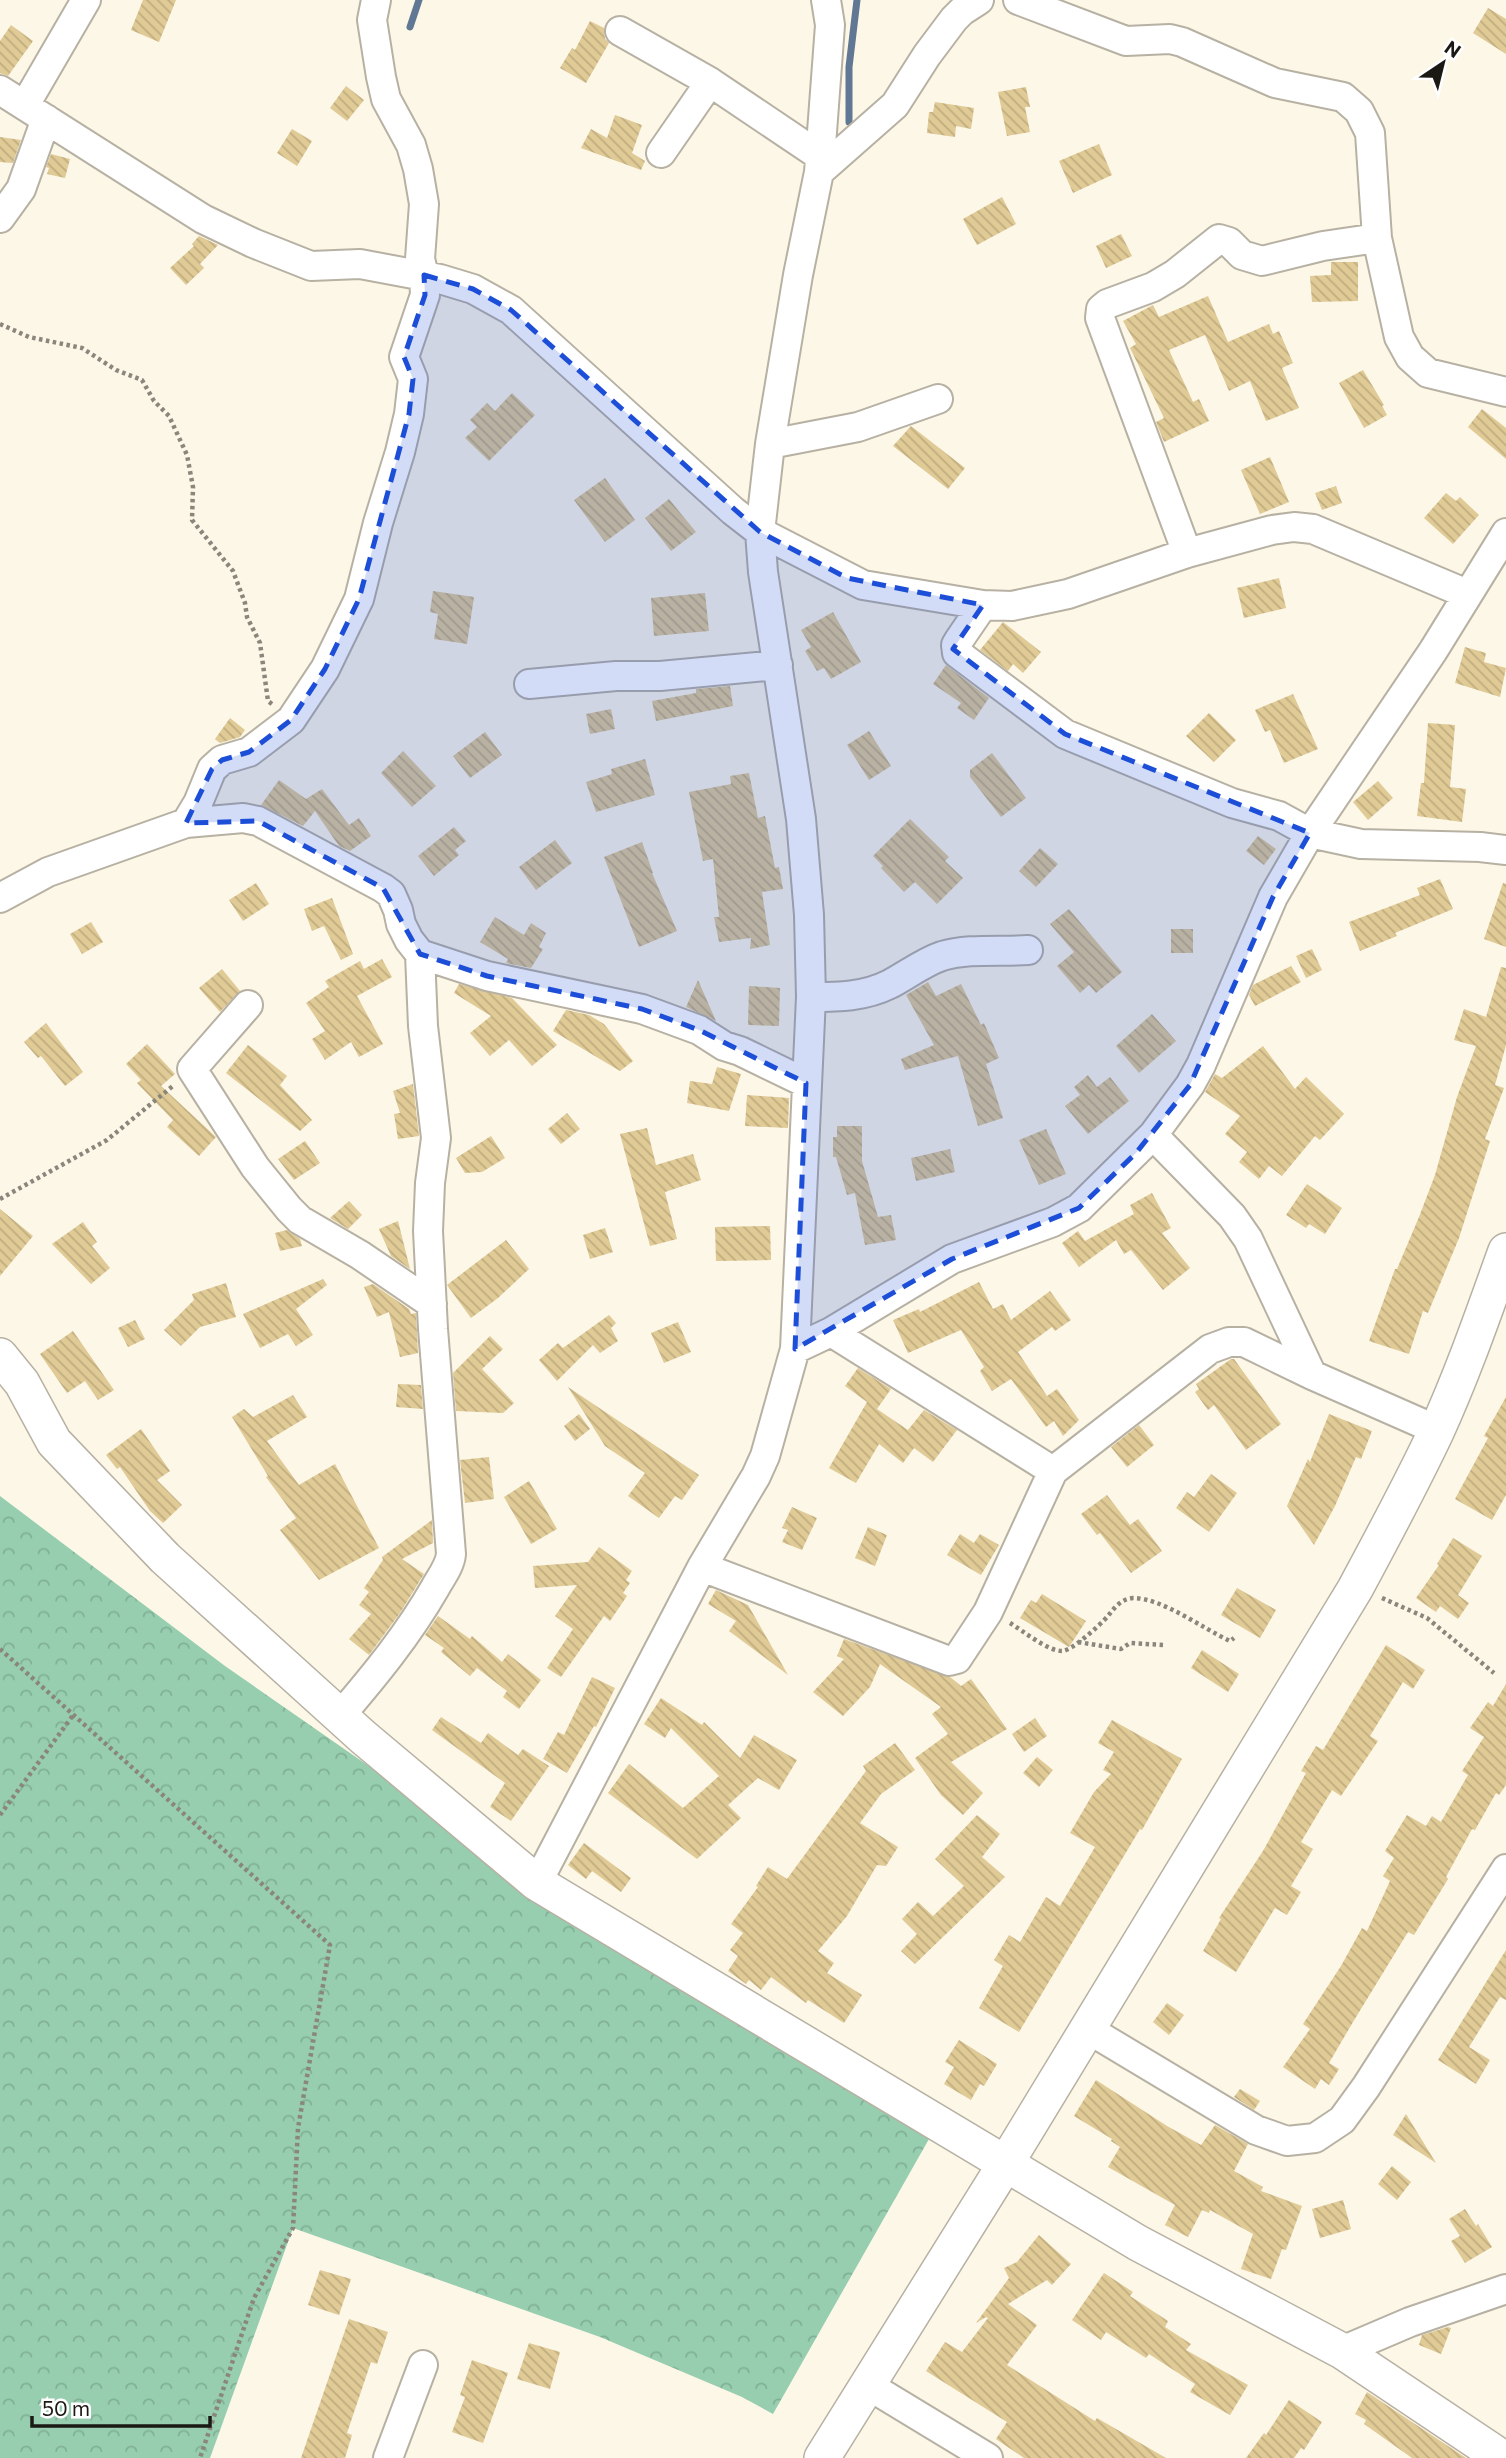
<svg xmlns="http://www.w3.org/2000/svg" width="1506" height="2458" viewBox="0 0 1506 2458" font-family="Commissioner,sans-serif">
<style>
.forest{fill:url(#forest-crowns)}
.lines{fill:none;stroke-linecap:round;stroke-linejoin:round}
.stream{stroke:#607893;stroke-width:7}
.building{fill:url(#building-back-hatch)}
.minor-casing{stroke:#b7b1a3;stroke-width:32}
.tertiary-casing{stroke:#b7b1a3;stroke-width:38}
.path{stroke:#8a867c;stroke-width:4.5;stroke-dasharray:3.5 3.5;stroke-linecap:butt}
.minor{stroke:#fff;stroke-width:28}
.tertiary{stroke:#fff;stroke-width:35}
.marked{fill:#1d4ed8;fill-opacity:0.2;stroke:#1d4ed8;stroke-width:5;stroke-dasharray:14 9;stroke-linejoin:round}
</style>
<defs>
<pattern id="forest-crowns" width="20" height="18" patternUnits="userSpaceOnUse" patternTransform="scale(1.75)"><rect width="20" height="18" fill="#96ceaf"/><path d="M2 6a3 3 0 1 1 6 0M12 15a3 3 0 1 1 6 0" fill="none" stroke="#81b096"/></pattern>
<pattern id="building-back-hatch" width="6" height="6" patternUnits="userSpaceOnUse" patternTransform="scale(1.75)"><rect width="6" height="6" fill="#e0ca95"/><path d="M-1 5l2 2M0 0l6 6M5-1l2 2" fill="none" stroke="#c0ad80"/></pattern>
</defs>
<rect width="100%" height="100%" fill="#fdf7e8"/>
<!-- forest -->
<path class="forest" d="M0,1496L225,1666L537,1883L946,2109L773,2414L742,2397L600,2337L293,2228L210,2458H0Z"/>
<g class="lines">
<!-- stream -->
<path class="stream" d="M410,27L419,0
M849,122V67L857,0"/>
</g>
<!-- building -->
<path class="building" d="M143,0H176L159,42L131,30Z
M1488,8L1506,19V54L1473,33Z
M590,21L604,28L605,39L609,43L586,83L560,68L572,48L575,50Z
M11,25L33,41L8,76L0,73V41Z
M346,86L364,100L347,121L330,108Z
M1026,87L1030,107H1025L1030,132L1007,136L998,92Z
M935,102L974,108L971,129L956,126L955,137L927,133L929,112H933Z
M615,115L642,125L632,153L645,161L641,170L581,148L591,129L607,138Z
M292,129L312,141L297,166L277,153Z
M0,137L21,140L13,163L0,162Z
M1099,144L1112,175L1073,193L1059,161Z
M51,154L70,159L65,178L47,174L49,168L46,167Z
M1002,197L1016,224L977,245L963,219Z
M1121,234L1132,256L1106,268L1096,246Z
M199,236L218,245L200,264L204,268L186,285L170,268L194,246L192,244Z
M1331,262H1358V301L1312,302L1310,276L1331,275Z
M1208,296L1228,342L1269,324L1273,334L1279,331L1293,363L1282,368L1299,408L1266,421L1250,381L1229,391L1205,335L1169,350L1193,402L1199,399L1209,421L1164,442L1156,422L1164,418L1130,348L1136,344L1123,321L1153,305L1159,317Z
M1363,370L1384,405L1382,406L1387,415L1364,428L1339,383Z
M512,393L535,415L489,461L465,438L477,427L470,420L487,403L495,411Z
M1482,409L1506,428V459L1468,427Z
M911,426L965,468L948,489L893,446Z
M1270,457L1289,502L1260,514L1241,470Z
M605,478L635,520L605,542L574,500Z
M1336,486L1342,503L1322,510L1315,493Z
M1446,493L1456,501L1460,497L1479,515L1453,544L1424,518Z
M669,499L696,532L671,551L645,518Z
M1279,578L1286,608L1244,618L1237,588Z
M433,591L474,597L467,644L434,639L438,614L430,612Z
M705,593L709,631L654,636L651,598Z
M833,612L861,662L831,679L824,668L817,671L805,651L811,647L801,630Z
M1003,622L1041,652L1023,673L1013,664L1008,671L980,650Z
M1465,647L1486,653L1484,662L1506,668L1500,697L1455,683Z
M946,665L989,698L974,720L957,708L961,703L933,684Z
M730,686L733,706L656,721L652,701L696,693V689Z
M1293,694L1318,749L1284,763L1270,730L1265,732L1255,710Z
M611,709L615,729L590,734L586,714Z
M1209,713L1236,740L1214,762L1186,736Z
M230,718L245,730L240,737L220,743L215,739Z
M1428,723L1455,725L1450,787L1466,789L1462,822L1417,816L1421,783H1424Z
M869,731L891,766L869,780L847,745Z
M485,732L502,755L470,778L453,756Z
M403,751L436,786L412,807L381,773Z
M992,753L1026,798L1001,817L970,777V770Z
M645,759L655,795L596,812L586,782L612,774L611,769Z
M749,773L758,818L765,816L775,868L779,867L783,889L762,892L770,945L750,949L751,938L719,942L714,917H719L713,859L703,861L689,792L731,784L730,776Z
M279,780L306,799L322,789L349,825L359,818L371,836L350,851L339,846L315,811L303,826L261,805Z
M1378,781L1393,798L1368,820L1353,802Z
M910,819L949,857L945,861L963,878L937,904L915,882L904,892L881,868L883,866L873,856Z
M454,827L466,841L455,850L459,855L434,876L418,856Z
M1258,836L1276,849L1264,865L1246,851Z
M555,840L572,863L536,890L519,867Z
M642,842L653,873H652L677,931L639,947L604,857Z
M1040,848L1058,864L1036,887L1019,871Z
M1440,879L1453,909L1395,933L1397,936L1360,951L1349,922L1420,895L1417,888Z
M256,883L269,904L243,921L229,900Z
M1503,883L1506,884V947L1484,939Z
M332,898L353,954L341,960L324,926L312,931L304,909Z
M1069,909L1122,972L1096,993L1089,985L1080,993L1057,966L1074,952L1050,924Z
M495,917L524,935L531,923L546,933L539,947L543,949L531,968L506,963L508,959L480,942Z
M91,922L103,942L82,954L70,934Z
M1171,929H1193V953H1171Z
M1312,949L1322,970L1306,978L1296,956Z
M382,959L392,977L357,996L383,1044L359,1057L351,1042L325,1060L312,1039L325,1031L306,1003L329,987L325,981L360,961L364,969Z
M1291,966L1301,982L1255,1006L1249,995L1253,985Z
M1501,967L1506,968V1045L1495,1085L1504,1088L1485,1139L1490,1141L1459,1238L1428,1313L1423,1311L1409,1354L1369,1341L1395,1269H1397L1419,1217L1435,1175L1457,1097L1476,1046L1454,1040L1464,1009L1486,1017Z
M222,969L240,991L220,1012L199,988Z
M698,980L716,1021L686,1007Z
M928,982L936,996L961,984L981,1025L984,1023L999,1058L986,1064L1003,1118L978,1126L958,1056L905,1070L901,1059L934,1045L906,995Z
M459,984L512,998L557,1045L532,1066L509,1040L490,1056L470,1033L491,1016L454,993Z
M749,986L780,988L779,1026L748,1025Z
M566,1010L589,1015L604,1024L633,1061L620,1071L553,1031Z
M1152,1014L1176,1041L1139,1073L1116,1046Z
M46,1023L83,1072L65,1086L41,1056L38,1058L24,1042Z
M147,1044L175,1074L161,1086L216,1137L199,1156L167,1127L173,1120L137,1083L141,1080L126,1064Z
M248,1045L287,1076L280,1085L312,1120L300,1131L226,1073Z
M1263,1046L1295,1089L1306,1077L1344,1114L1320,1140L1315,1136L1282,1176L1269,1166L1259,1179L1239,1162L1247,1152L1225,1134L1240,1116L1205,1092L1215,1074L1222,1078Z
M717,1067L741,1074L729,1111L687,1103L690,1081L712,1084Z
M1088,1075L1097,1087L1110,1077L1129,1101L1088,1134L1065,1106L1080,1095L1074,1087Z
M413,1084L419,1136L398,1139L394,1114L400,1113L393,1091Z
M747,1095L789,1098L788,1128L745,1126Z
M567,1113L580,1129L561,1144L548,1129Z
M837,1126H862V1161L878,1217L891,1215L896,1240L865,1245L855,1193L847,1195L836,1157H833V1137H837Z
M647,1128L656,1165L693,1154L701,1180L665,1192L677,1239L650,1246L620,1134Z
M1046,1129L1066,1174L1039,1185L1019,1140Z
M491,1136L505,1158L482,1172L465,1173L456,1158Z
M305,1141L320,1163L294,1180L278,1159Z
M950,1149L955,1172L916,1181L911,1158Z
M1307,1184L1342,1208L1325,1234L1309,1224L1306,1228L1286,1215Z
M1152,1193L1171,1228L1162,1233L1190,1268L1163,1290L1131,1250L1124,1254L1116,1240L1079,1267L1062,1243L1078,1231L1085,1241L1134,1214L1130,1205Z
M349,1201L362,1215L348,1229L330,1218Z
M0,1209L33,1236L0,1276Z
M398,1221L410,1269L391,1256L379,1229Z
M83,1222L97,1242L92,1246L110,1268L91,1284L52,1244Z
M770,1226L771,1260L716,1261L715,1227Z
M605,1228L613,1252L590,1259L583,1235Z
M287,1230L300,1239L302,1246L280,1251L275,1233Z
M506,1240L529,1269L498,1298L471,1318L447,1285Z
M323,1279L327,1285L296,1309L313,1335L296,1346L288,1334L260,1348L243,1314Z
M979,1282L993,1309L1003,1304L1011,1320L1050,1291L1071,1320L1055,1331L1052,1327L1018,1352L1047,1396L1057,1389L1079,1420L1063,1436L1054,1421L1046,1427L1011,1379L992,1391L980,1371L984,1367L961,1330L908,1353L893,1320L919,1309L920,1312Z
M226,1283L236,1317L200,1327L181,1346L164,1330L194,1300L192,1294Z
M373,1284L409,1309L411,1314L416,1313L418,1353L400,1357L389,1312L377,1317L364,1287Z
M609,1315L616,1323L611,1328L618,1341L600,1353L593,1345L557,1381L539,1360L558,1343L563,1348Z
M135,1320L145,1339L128,1347L118,1328Z
M678,1322L691,1352L664,1363L651,1333Z
M73,1331L114,1390L98,1400L85,1381L67,1393L40,1354Z
M490,1336L503,1349L482,1369L514,1403L503,1413L456,1411L453,1373Z
M1231,1359H1234L1281,1424L1246,1450L1214,1405L1208,1410L1195,1392L1199,1389L1196,1384Z
M858,1368L891,1389L877,1409L908,1430L924,1410L957,1430L933,1462L914,1448L903,1463L879,1444L856,1483L829,1468L867,1402L845,1386Z
M398,1384L421,1385L423,1409L396,1407Z
M568,1387L699,1475L682,1500L675,1496L659,1518L628,1496L645,1473L605,1446Z
M293,1395L307,1417L267,1441L299,1485L335,1464L379,1548L319,1580L280,1530L296,1518L266,1477L268,1476L232,1417L244,1409L253,1417Z
M1506,1397V1495L1492,1520L1455,1499L1488,1438L1484,1436Z
M579,1414L590,1429L575,1441L564,1426Z
M1329,1414L1372,1431L1361,1459L1356,1457L1335,1506L1314,1545L1287,1506L1308,1459L1310,1462Z
M1139,1425L1154,1445L1127,1467L1111,1447Z
M141,1429L170,1471L157,1480L182,1505L163,1523L150,1511L120,1467L117,1469L106,1455Z
M489,1457L494,1499L465,1503L460,1460Z
M1211,1474L1237,1493L1209,1532L1176,1508L1187,1492L1194,1497Z
M529,1481L557,1529L531,1544L504,1497Z
M1107,1495L1130,1525L1138,1519L1162,1551L1131,1573L1100,1533L1097,1535L1081,1514Z
M792,1507L817,1518L802,1550L782,1542L788,1530L782,1528Z
M432,1520L433,1543L402,1559L424,1574L400,1613L369,1655L349,1639L371,1614L359,1605L369,1592L364,1588L383,1560L382,1557Z
M868,1527L887,1535L875,1566L855,1558Z
M960,1534L974,1543L980,1534L999,1545L981,1575L947,1555Z
M1453,1538L1482,1556L1458,1595L1469,1603L1458,1619L1440,1606L1436,1612L1416,1598L1439,1565L1437,1564Z
M599,1547L632,1571L626,1580L630,1583L623,1593L627,1596L610,1621L604,1616L561,1677L547,1668L573,1629L555,1616L577,1585L535,1588L533,1566L588,1562Z
M1237,1588L1276,1610L1260,1638L1221,1615Z
M716,1590L748,1605L788,1675L729,1631L736,1621L708,1604Z
M1042,1594L1086,1621L1069,1647L1020,1618L1031,1600L1036,1603Z
M438,1616L470,1639L472,1636L502,1662L508,1654L541,1680L519,1709L503,1697L507,1691L477,1668L470,1676L441,1652L444,1648L425,1635Z
M844,1639L950,1677L961,1686L971,1679L1007,1729L951,1762L983,1793L963,1815L941,1795L915,1758L948,1734L932,1714L941,1707L880,1664L870,1687L843,1716L813,1692L844,1659L837,1656Z
M1386,1645L1425,1670L1413,1689L1403,1682L1370,1736L1378,1741L1341,1796L1332,1790L1301,1842L1313,1849L1291,1886L1301,1892L1287,1915L1275,1908L1236,1972L1203,1951L1221,1919L1219,1918L1263,1851L1306,1773L1301,1771L1316,1746L1323,1750Z
M1202,1650L1239,1674L1228,1692L1191,1668Z
M592,1677L615,1688L596,1727L594,1726L567,1773L543,1759L558,1732L564,1735Z
M1506,1684V1785L1499,1795L1496,1793L1475,1830L1472,1829L1446,1877L1448,1879L1414,1935L1408,1932L1353,2022L1329,2063L1339,2069L1329,2085L1321,2079L1315,2089L1283,2067L1310,2029L1303,2024L1341,1966L1362,1928L1367,1931L1390,1881L1383,1876L1394,1858L1385,1851L1407,1815L1426,1826L1432,1816L1441,1822L1468,1775L1462,1771L1484,1737L1470,1728L1488,1702L1493,1706Z
M661,1698L702,1725L704,1722L740,1758L754,1735L797,1760L779,1790L758,1778L728,1805L741,1818L697,1859L608,1793L629,1764L683,1808L719,1776L671,1728L665,1738L644,1724Z
M441,1717L481,1743L488,1733L518,1755L523,1749L549,1766L511,1821L490,1807L505,1783L432,1730Z
M1035,1718L1047,1736L1024,1752L1012,1734Z
M1112,1720L1182,1759L1142,1830L1140,1829L1019,2032L979,2008L1003,1966L994,1960L1009,1935L1020,1942L1046,1897L1060,1906L1095,1847L1070,1833L1094,1792L1111,1774L1103,1770L1114,1752L1098,1743Z
M895,1743L915,1770L881,1794L860,1823L898,1847L886,1866L877,1865L847,1916L818,1951L834,1963L827,1973L862,1995L844,2023L808,2000L806,2003L771,1977L761,1990L749,1980L746,1984L728,1971L738,1956L730,1950L743,1933L731,1924L758,1887L756,1886L768,1867L787,1879L866,1771L863,1766Z
M1037,1757L1053,1770L1039,1787L1023,1773Z
M977,1815L1000,1834L982,1857L1005,1877L915,1964L901,1951L917,1934L902,1919L918,1902L933,1916L964,1886L935,1859Z
M584,1843L631,1878L621,1892L592,1871L586,1879L568,1865Z
M1506,1950V2000L1500,1997L1469,2047L1490,2060L1476,2084L1438,2060Z
M1167,2003L1184,2015L1169,2035L1153,2022Z
M959,2040L997,2064L984,2086L980,2084L971,2100L944,2084L954,2067L945,2062Z
M1096,2080L1167,2126L1201,2145L1215,2125L1248,2144L1234,2171L1263,2187L1261,2191L1302,2206L1286,2250L1282,2249L1271,2279L1241,2269L1253,2234L1210,2210L1209,2213L1202,2210L1188,2237L1165,2225L1175,2205L1108,2167L1120,2147L1111,2141L1112,2139L1074,2116Z
M1240,2089L1260,2101L1254,2110L1234,2097Z
M1406,2114L1436,2163L1393,2135Z
M1392,2166L1411,2182L1397,2200L1378,2184Z
M1343,2200L1351,2229L1320,2238L1312,2209Z
M1465,2209L1476,2226L1478,2224L1492,2247L1465,2263L1451,2241L1460,2236L1449,2219Z
M1039,2235L1071,2264L1052,2285L1047,2280L1008,2304L1037,2325L1007,2365L1095,2421L1097,2418L1166,2458H1024L996,2439L1007,2422L926,2371L945,2342L962,2352L988,2318L986,2317L976,2323L1009,2278L1004,2268L1017,2262Z
M320,2270L351,2279L339,2315L308,2305Z
M1104,2273L1133,2292L1130,2296L1168,2321L1165,2327L1191,2344L1186,2350L1248,2385L1230,2415L1190,2392L1195,2384L1149,2354L1146,2358L1106,2332L1101,2340L1072,2320Z
M349,2319L388,2332L377,2364L371,2362L347,2433L352,2435L345,2458H301Z
M1448,2327L1451,2328L1441,2354L1419,2345L1422,2335Z
M529,2343L560,2352L550,2389L517,2379Z
M472,2360L508,2373L483,2443L452,2432L465,2397L460,2395Z
M1367,2392L1466,2458H1412L1364,2424L1366,2420L1355,2414Z
M1289,2400L1322,2422L1304,2450L1301,2448L1294,2458H1246L1264,2433L1266,2435Z"/>
<g class="lines">
<!-- minor casing -->
<g class="minor-casing">
<path id="minor" d="M1018,0L1126,41L1170,39L1182,42L1275,83L1343,97L1359,111L1370,133L1377,238L1399,337L1410,357L1428,373L1506,392
M620,31L710,82
M0,90L203,219L253,243L311,266L360,264L440,279L473,289L511,310L733,511L760,532L863,585L983,605L1012,606L1068,594L1187,553L1272,530L1294,527L1313,529L1467,594
M25,105L86,0
M661,153L710,82L820,156
M819,172L895,105L927,55L954,19L962,11L979,0
M0,218L21,189L46,119
M770,444L858,427L938,399
M1187,553L1100,318L1101,309L1107,304L1153,287L1175,274L1219,239L1229,242L1242,255L1262,261L1323,246L1377,238
M983,605L959,640L956,645L957,653L1065,734L1232,803L1279,816L1310,833L1361,844L1480,847L1506,850
M529,684L616,676H660L778,665
M186,823L243,818L258,821L383,888L391,894L398,910L401,924L409,940L420,954L487,976L642,1009L699,1030L724,1046L740,1051L806,1083
M0,898L48,872L186,823L198,803L212,769L222,760L249,752L291,720L325,669L359,599L378,523L400,452L409,414L413,379L404,357L425,295L424,275L420,259L424,204L418,169L411,145L386,99L381,77L372,20L376,0
M811,997C839,997 864,997 890,984C907,975 924,962 942,956C969,948 1001,952 1028,950
M248,1005L192,1069L255,1167L289,1209L300,1220L360,1255L432,1304
M1153,1135L1232,1216L1248,1239L1312,1375L1437,1430
M831,1332L1053,1471
M795,1349L831,1332L952,1259L1053,1222L1079,1208L1153,1135L1190,1085L1201,1065L1273,897L1310,833L1433,651L1506,533
M702,1567L949,1661L957,1659L988,1612L1053,1471L1210,1349L1229,1342H1244L1312,1375
M340,1716C375,1675 408,1635 435,1588C441,1577 450,1566 451,1554L433,1329L428,1231L430,1183L436,1138L423,1026L420,954
M537,1883L702,1567L756,1476L765,1456L795,1349L811,997L809,915L801,819L763,572L760,532L770,444L798,275L819,172L830,25L826,0
M1086,2028L1256,2130L1287,2141L1315,2138L1342,2120L1366,2087L1506,1869
M1342,2351L1410,2322L1506,2289
M866,2384L988,2458
M388,2458L423,2365"/>
</g>
<!-- tertiary casing -->
<g class="tertiary-casing">
<path id="tertiary" d="M0,1356L22,1383L54,1442L165,1558L363,1737L537,1883L1138,2243L1342,2351L1502,2458
M822,2458L1006,2163L1355,1589C1383,1537 1411,1485 1436,1432C1463,1373 1484,1312 1506,1251"/>
</g>
<!-- path -->
<path class="path" d="M0,324L29,337L82,348L116,370L142,380L154,401L169,416L187,455L193,487L192,520L233,571L245,603L247,617L260,643L268,701L272,704
M0,1199L107,1140L174,1085
M1382,1598L1427,1618L1494,1673
M1010,1623C1023,1631 1048,1651 1062,1651C1072,1651 1101,1624 1108,1616C1115,1607 1121,1599 1133,1598C1162,1598 1202,1628 1230,1641L1234,1638
M1078,1642L1121,1649L1130,1643L1163,1645
M0,1649L330,1945L298,2128L293,2228L254,2298L200,2458
M0,1815L74,1714"/>
<!-- minor -->
<use href="#minor" class="minor"/>
<!-- tertiary -->
<use href="#tertiary" class="tertiary"/>
</g>
<!-- marked area -->
<path class="marked" d="M424,275L473,289L511,310L760,532L847,578L983,605L953,649L1065,734L1310,833L1273,897L1190,1085L1136,1153L1079,1208L952,1259L795,1349L806,1083L699,1030L642,1009L487,976L420,954L383,888L258,821L186,823L212,769L222,760L249,752L291,720L325,669L359,599L409,414L413,379L404,357L425,295Z"/>
<!-- north arrow -->
<g transform="translate(1443 63) rotate(35)" stroke="#ffffff" stroke-width="5" paint-order="stroke">
<path d="M0-5L12 26L0 18L-12 26Z" fill="#1b1914"/>
<text y="-10" font-size="19" font-weight="bold" text-anchor="middle" fill="#1b1914">N</text>
</g>
<!-- scale -->
<path d="M32 2416v10h178v-10" fill="none" stroke="#1b1914" stroke-width="3.5"/>
<text x="42" y="2416" font-size="21" fill="#1b1914" stroke="#ffffff" stroke-width="5" paint-order="stroke">50 m</text>
</svg>
